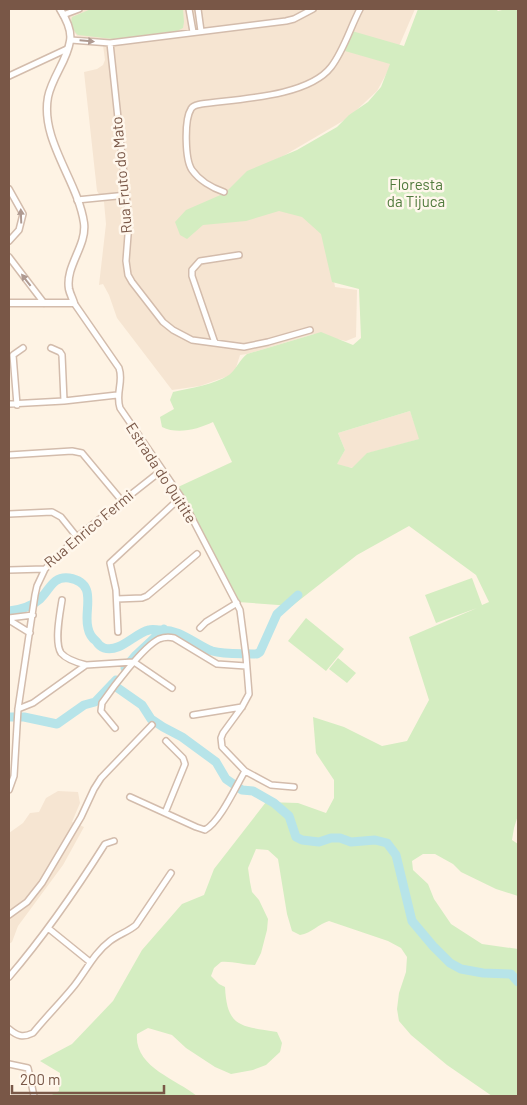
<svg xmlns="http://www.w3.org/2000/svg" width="527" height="1105" viewBox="0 0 527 1105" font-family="Barlow,sans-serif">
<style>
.residential{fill:#f6e5d2}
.green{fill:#d4edc1;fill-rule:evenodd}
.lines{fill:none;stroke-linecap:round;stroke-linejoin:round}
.river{stroke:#b7e4e9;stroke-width:9}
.minor-casing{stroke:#d3bcac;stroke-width:8}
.tertiary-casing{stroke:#d3bcac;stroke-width:9}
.minor{stroke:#fff;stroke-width:5}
.tertiary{stroke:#fff;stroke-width:6}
.oneway{fill:#af9a91}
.labels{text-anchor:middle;stroke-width:5;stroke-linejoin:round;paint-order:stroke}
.street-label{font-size:15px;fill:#795747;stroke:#fff7ec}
.park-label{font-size:15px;fill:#507a3c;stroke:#fff7ec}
</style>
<rect width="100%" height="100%" fill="#fef3e4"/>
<!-- residential -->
<path class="residential" d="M67,9H415L390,67L377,91L348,118L285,155L244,175L298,201L326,232L335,287L357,290L356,337L346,341L314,334L247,354L240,355L234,374L200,386L172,390L117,318L109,295L103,284L99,285L106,224L104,202L97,191L84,72L97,69L103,65L105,60L103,45L102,39L77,36L74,32Z
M410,411L420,439L368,453L353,468L336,465L345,450L338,433Z
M58,791L78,792L80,803L72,822L84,827L63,865L18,926L12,942L9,944V833L23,823L30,813L39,812L46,798Z"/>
<!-- green -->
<path class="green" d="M91,9H183L184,22L183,28L177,31L113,39L78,35C73,31 70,23 72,17Z
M418,9H496L498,11L506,9H518V815L514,828L512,840L518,844V896L496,889L461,872L453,864L435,854H423L412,861L413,870L428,884L434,899L451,924L482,944L518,949V1096H492L447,1065L411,1035L399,1021L397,1009L399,993L406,972L407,957L401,948L388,941L329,921C318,924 312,933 300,935L292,931L287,914L278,859L268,850L256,849L248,868L250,882L252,892L259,900L268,919L267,930L261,953L255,965C243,965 232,961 221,962L214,968L211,976L219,984L225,987C227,1028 241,1026 277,1032L282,1043L280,1052L266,1065L253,1070L231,1074L215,1067L186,1048L172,1035L148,1028L137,1034C134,1067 176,1079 197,1096H50L59,1091L60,1073L40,1061L72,1044L113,1001L142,950L182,904L204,895L214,869L266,802L298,803L326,813L334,798V780L316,753L313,717L344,727L382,746L407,741L429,700L409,637L477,608L436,623L425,595L472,578L482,605L489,602L476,575L409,526L357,555L292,606L238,602L192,512L186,498L178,487L232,462L213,422C198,429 178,435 162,427L160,417L174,409L170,400L173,392C191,388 213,385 229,375C236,370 240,359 247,354L321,332L353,345L361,338L359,289L332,282L321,234L302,217L279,211L246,221L203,225L187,239L180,235L175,222L186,210L225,193L247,171L297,150L337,127L349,115L368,102L381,87L390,64L345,51L352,31L404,46ZM410,411L419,439L367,453L352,468L337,464L345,450L338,433Z
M306,618L344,649L326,671L288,641Z
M338,658L356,673L347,683L329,669Z"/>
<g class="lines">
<!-- river -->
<path class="river" d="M9,611C20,610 32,606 40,599C50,590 52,576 69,578C99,583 83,610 88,628C89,633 92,638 96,641C98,644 101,647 104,648C120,653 135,633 149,630C152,629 157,630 160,630C181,629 194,644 212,651C226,655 243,653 257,654L260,652L277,614L298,595
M125,668L136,655L164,629
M112,684L142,705L151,719L163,727L182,737L216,762L226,779L242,790L253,791L274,803L289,816L296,837L302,840L319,842L331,838H340L351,842L375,840L387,843L396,855L412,921L433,946L450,963L461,969L483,973L511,974L518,982
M9,717H24L57,724L84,705L95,702L116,680"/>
<!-- minor casing -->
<g class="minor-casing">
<path id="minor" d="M189,9L193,32
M198,9L201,31
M63,15L79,9
M71,40L110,43L286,21L294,19L313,9
M110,43L129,222L126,261L128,275L132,282L163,322L173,330L192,340L244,347L268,342L310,330
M9,76L67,49
M9,189L23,214L19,230L9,241
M224,192C212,188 199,180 192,170C185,160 184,120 191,109C193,105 197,105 201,104C237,99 308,97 331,67C344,50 350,28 360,9
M77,200L127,195
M9,257L44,303
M74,303L119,368C124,382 115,393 120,408L181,497L240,610L246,656L249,694L242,707L223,733L221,738L222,747L245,771L271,785L294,787
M215,343L192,276V270L200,261L239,255
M51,348L60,352L62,355L64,401
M9,404L64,401L117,395
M17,405L13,355L23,348
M9,455L72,451L82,453L122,501
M9,514L52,512L61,517L77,537
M9,570L45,569L77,537L162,470
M117,599L142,598L147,596L197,554
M62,600C60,613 54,642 61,653C67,660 78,663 86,665
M9,618L33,615
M9,620L30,633
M200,628L206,622L237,603
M118,632L116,590L110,563L181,497
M134,662L172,688
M18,709L33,703L86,665L133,662
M193,715L242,707
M115,728L101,711L102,703C113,687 143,647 159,639C164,637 170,637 174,638L217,664L246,666
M9,790L14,776L18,709L35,595L37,586L45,569
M130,797L196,827L205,830C220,822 236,786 245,771
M165,813L185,764L183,758L166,741
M9,915L27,902L42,883L81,817L94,789L101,778L152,725
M48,928L90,962
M9,977C45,935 76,890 105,844L114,841
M9,1029C17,1036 23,1038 33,1033C46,1017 61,1002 74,986C86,971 94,953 110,941C119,934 128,932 136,925L171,873
M9,1064L28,1068L34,1096"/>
</g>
<!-- tertiary casing -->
<g class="tertiary-casing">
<path id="tertiary" d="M9,303H74C73,299 70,294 69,289C65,266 87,246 84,223C78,181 40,140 48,97C52,77 67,61 70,41C72,31 65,17 60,9"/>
</g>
<!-- minor -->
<use href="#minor" class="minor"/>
<!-- tertiary -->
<use href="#tertiary" class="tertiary"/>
</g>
<!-- one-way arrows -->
<defs><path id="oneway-solid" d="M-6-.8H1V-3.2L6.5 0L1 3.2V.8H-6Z" transform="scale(1.25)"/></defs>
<g class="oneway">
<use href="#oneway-solid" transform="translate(87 41) rotate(5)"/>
<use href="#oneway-solid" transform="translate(21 216) rotate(-92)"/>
<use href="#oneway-solid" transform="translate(26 280) rotate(-128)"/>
</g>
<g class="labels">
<!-- street labels -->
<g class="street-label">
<text transform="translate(122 175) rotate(-95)" y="5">Rua Fruto do Mato</text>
<text transform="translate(161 473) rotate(57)" y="5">Estrada do Quitite</text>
<text transform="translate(89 529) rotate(-40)" y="5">Rua Enrico Fermi</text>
</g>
<!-- park labels -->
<g class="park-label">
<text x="416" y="190">Floresta<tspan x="416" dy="17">da Tijuca</tspan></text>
</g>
</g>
<!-- border -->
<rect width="527" height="1105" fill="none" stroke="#795747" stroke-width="20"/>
<!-- scale -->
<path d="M12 1085v8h152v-8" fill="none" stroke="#795747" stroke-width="2.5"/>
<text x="20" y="1085" font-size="15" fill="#795747" stroke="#fff7ec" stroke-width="4" paint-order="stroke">200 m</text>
</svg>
